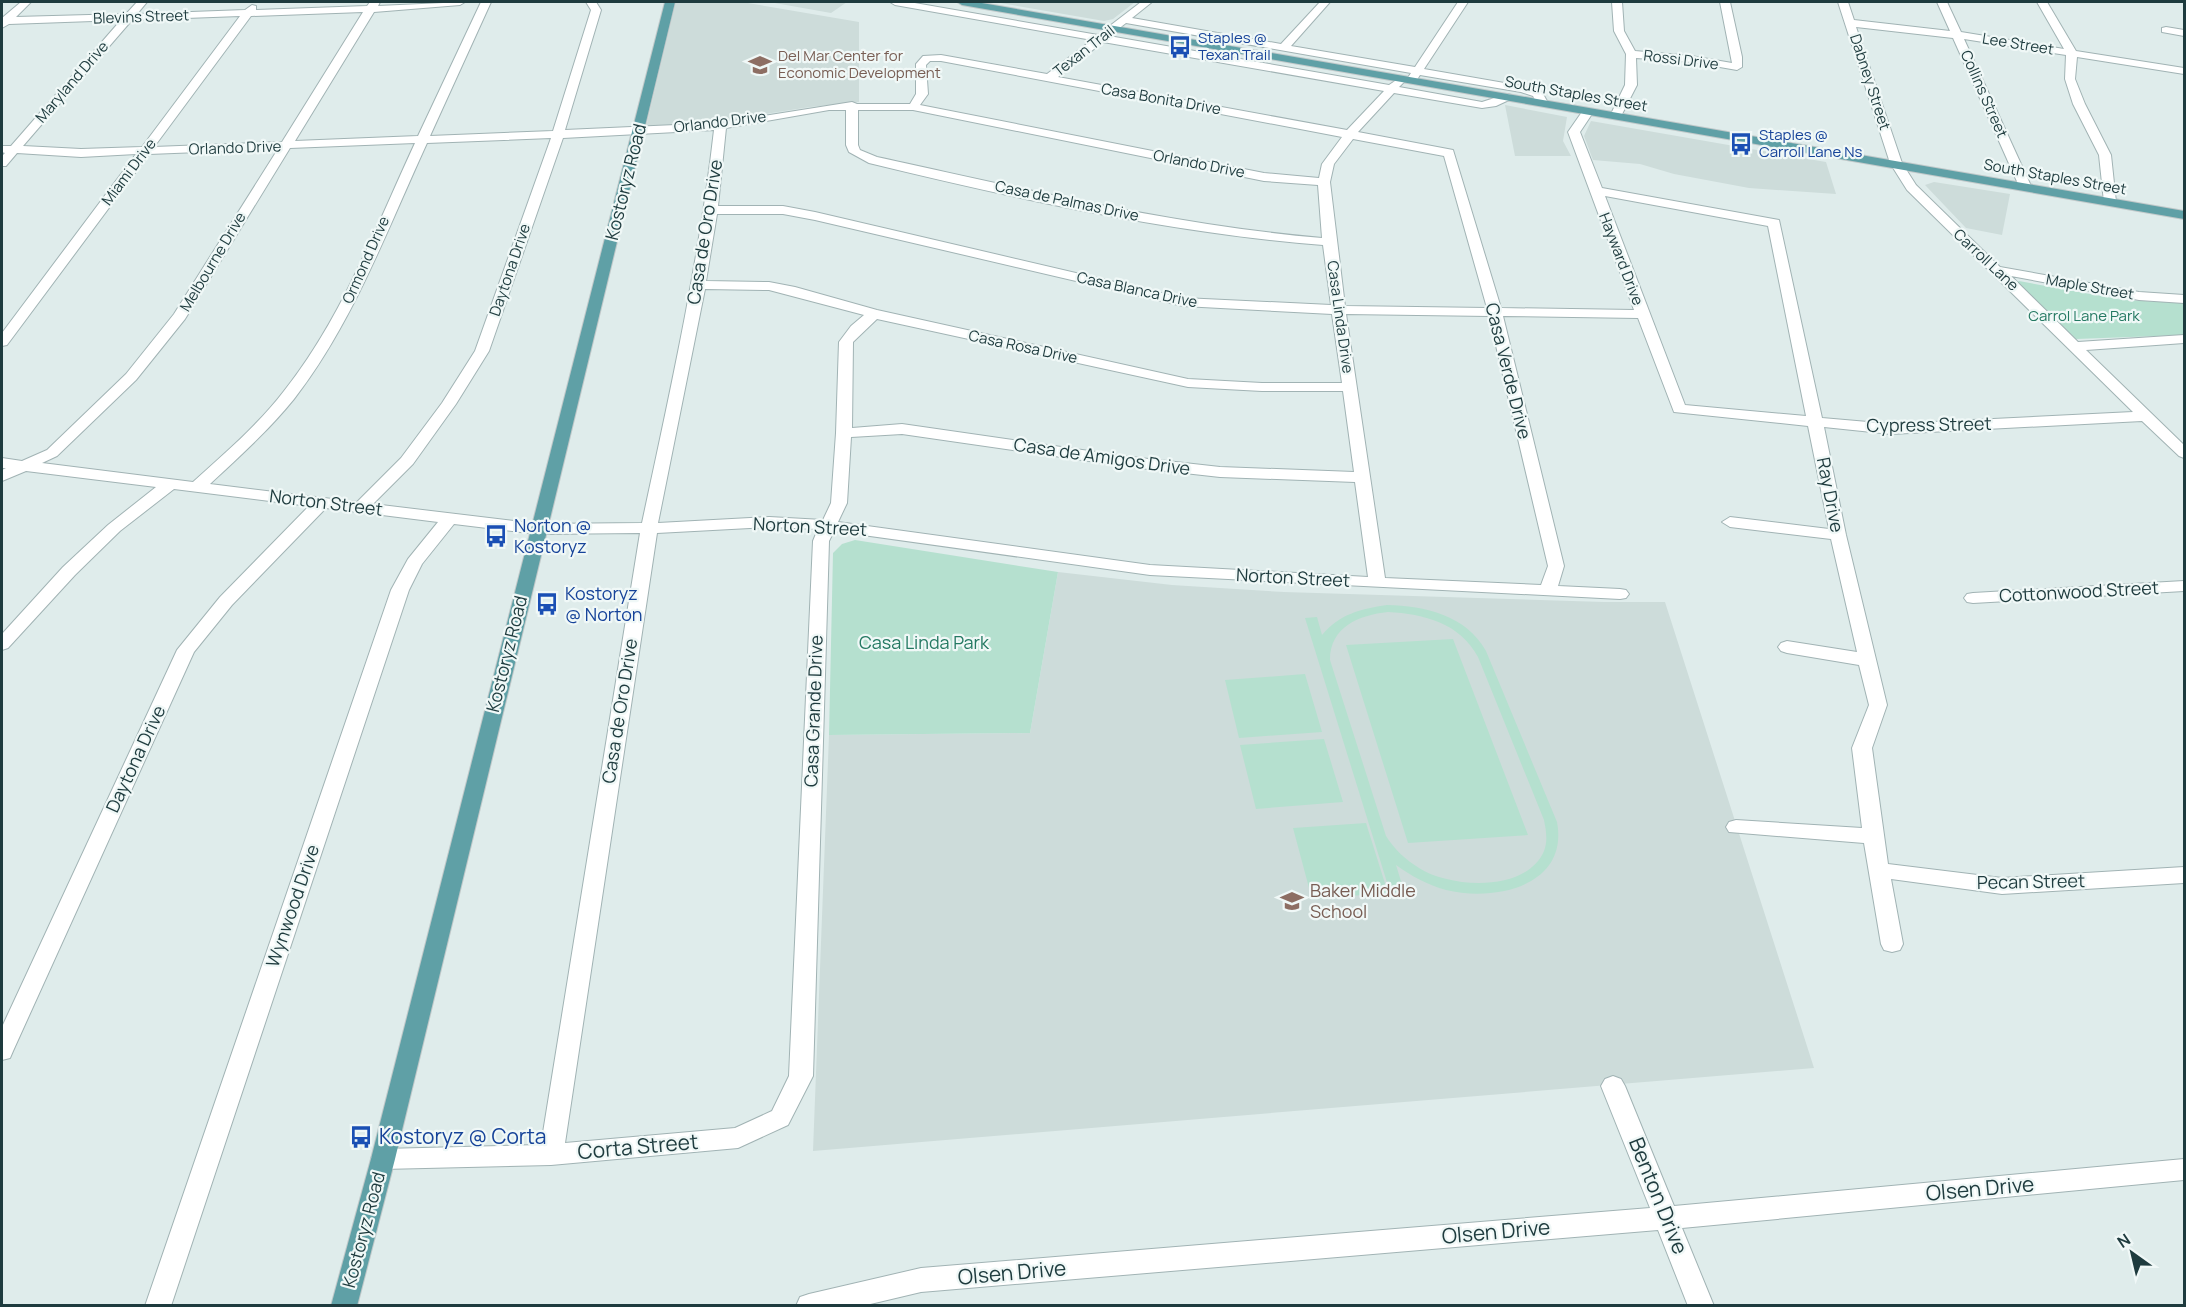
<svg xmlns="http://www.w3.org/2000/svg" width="2186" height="1307" viewBox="0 0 2186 1307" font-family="Manrope,sans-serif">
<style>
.built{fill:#cddcda}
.green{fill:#b5e0cf;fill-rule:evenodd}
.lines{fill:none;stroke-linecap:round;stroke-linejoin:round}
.minor-casing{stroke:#a1b3b4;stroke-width:2}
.major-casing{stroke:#c0c8c9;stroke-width:2}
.minor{fill:#fff;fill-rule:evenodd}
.major{fill:#5fa0a6;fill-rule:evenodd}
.labels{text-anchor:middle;stroke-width:4.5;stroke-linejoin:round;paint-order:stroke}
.far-street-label{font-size:15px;fill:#1e3b3e;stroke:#f0f8f7}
.far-transit-label{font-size:15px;fill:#164399;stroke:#f0f8f7;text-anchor:start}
.far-education-label{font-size:15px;fill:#785e54;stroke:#f0f8f7;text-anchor:start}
.far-park-label{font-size:15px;fill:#247962;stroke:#f0f8f7}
.street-label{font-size:18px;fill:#1e3b3e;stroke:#f0f8f7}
.transit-label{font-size:18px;fill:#164399;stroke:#f0f8f7;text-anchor:start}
.park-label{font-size:18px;fill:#247962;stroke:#f0f8f7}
.education-label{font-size:18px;fill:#785e54;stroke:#f0f8f7;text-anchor:start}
.near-transit-label{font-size:21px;fill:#164399;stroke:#f0f8f7;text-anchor:start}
.near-street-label{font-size:21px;fill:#1e3b3e;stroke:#f0f8f7}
</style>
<rect width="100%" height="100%" fill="#dfeceb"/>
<!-- built -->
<path class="built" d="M676,2H742L859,22V102L810,107L695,125L646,127Z
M769,2H847L831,13Z
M995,2H1135L1113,19L1104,21Z
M1505,105L1567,117L1563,141L1571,156H1515Z
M1591,121L1826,162L1836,194L1749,188L1674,174L1640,164L1593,160L1584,136Z
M1934,182L2010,194L2002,235L1966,228L1925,185Z
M1058,572L1172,585L1284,592L1604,602H1665L1814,1068L813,1151L829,735L1030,733Z"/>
<!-- green -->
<path class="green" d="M2019,281L2123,300L2184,303V335L2076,339L2016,283Z
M855,540L1058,572L1030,733L829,735L833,553L842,544Z
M1387,605C1425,606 1466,615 1486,651L1557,822C1569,886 1495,902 1446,890C1428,885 1411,876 1396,865L1404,891L1390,892L1305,618L1317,617L1322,635C1340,614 1360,609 1387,605ZM1388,612C1424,614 1460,623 1478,657L1544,820C1546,830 1548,841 1544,851C1526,893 1450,888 1419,868C1406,860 1394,849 1386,836L1330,660C1330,627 1359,615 1388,612Z
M1453,639L1528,835L1408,843L1346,645Z
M1305,674L1322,732L1239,738L1225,680Z
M1324,739L1343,802L1256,809L1240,745Z
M1366,823L1388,893L1312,899L1293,828Z"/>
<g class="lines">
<!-- minor casing -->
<g class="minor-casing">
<path id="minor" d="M21,2H31L16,17L126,14L137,2H147L137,14L245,10L252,5L256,6V10L367,6L370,2H380L378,6L465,2L460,5L374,12L295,141L418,136L481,2H491L430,136L553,131L591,10L586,2H596L601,10L565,130L720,123L852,102L857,104H910L916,94V64L923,56L941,55L1047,74L1092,40L895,5L890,2H909L1098,35L1141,2H1152L1132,18L1281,44L1320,2H1330L1291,46L1415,67L1458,2H1468L1424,69L1527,87L1542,92L1548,103L1546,105H1538L1533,96L1521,92L1420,75L1416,81L1412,82L1407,79L1411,73L1126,23L1109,36L1389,85L1398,79L1404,82L1399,87L1482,102L1507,94L1511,95V99L1496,106L1482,108L1394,93L1358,132L1453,150L1501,308L1634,310L1568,132L1584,109H1592L1594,111L1580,132L1602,188L1779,220L1822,418L1891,424L2133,412L1907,190L1890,163L1838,2H1848L1854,20L1950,31L1937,2H1947L1961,32L2064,49L2037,2H2047L2076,51L2184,68V74L2077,57L2075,79L2085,104L2111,155L2116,202L2114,205H2106L2104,202L2099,155L2073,104L2065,79L2066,55L1964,39L2031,186L2025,190L2019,186L1953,38L1856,27L1902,163L1916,185L2000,267L2139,292L2184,295V303L2139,300L2011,276L2078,342L2184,335V343L2086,350L2184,445V458L2179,456L2142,421L1891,434L1824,427L1846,535L1887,705L1872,748L1888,864L2002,878L2184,867V883L2002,894L1891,879L1903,944L1900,950L1892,952L1884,950L1881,944L1864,843L1729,832L1726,827L1729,822L1736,820L1862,828L1852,748L1869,705L1859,665L1787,653L1781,651L1778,647L1781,643L1787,641L1857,652L1831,539L1730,527L1722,522L1730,517L1829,529L1808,426L1674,412L1638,318L1503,316L1564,566L1558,586L1620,589L1626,590L1629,594L1626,598L1620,599L1150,575L834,531L829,541L813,1076L788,1125L738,1148L551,1165L383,1169L374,1166L371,1159L374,1152L383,1149L541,1145L640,533L538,534L454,524L422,564L409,590L171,1306H145L391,590L408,559L438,522L326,508L232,605L194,652L13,1051L10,1058L2,1060V1027L177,650L220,597L309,506L174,489L120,531L75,575L8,648L2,650V634L63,567L108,525L156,487L26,471L2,481V470L6,468H2V458L22,461L47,450L126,374L174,314L278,149L149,154L7,345L2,346V333L136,154L81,157L17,153L6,166H2V156L5,153L2,152V146H11L121,20L9,24L2,28V18ZM363,12L282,142L154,147L251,16ZM240,16L142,147L81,149L23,146L132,20ZM1103,42L1384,91L1347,130L1058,77ZM930,61H941L1342,137L1322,164L1319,178L1264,173L920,105L928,94L926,65ZM829,110H846V145L849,152L869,163C1018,199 1170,233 1323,245L1331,305L1183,298L815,212L783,206H718L726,128ZM858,110H913L1264,181L1318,185L1322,238C1171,225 1025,189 877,157L860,150L858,145ZM714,130C699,263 670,392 642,523L538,524L373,504L413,464L456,404L489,351L563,138ZM551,138L475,351L442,403L401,458L357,502L210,484C239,457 269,430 294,399C353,323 387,230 427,143ZM1353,139L1444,156L1487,308L1345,306L1330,182L1334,164ZM415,143C376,227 342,318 284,391C258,425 225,453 193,482L42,463L57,456L136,380L185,319L290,148ZM1605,196L1768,226L1806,416L1685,405ZM717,214H783L815,220L1183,306L1332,314L1342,383H1262L1188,379L877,310L795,287L769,282L706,281ZM705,289L769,290L864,315L851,326L839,342L836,433L831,503L823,520L769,517L658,523ZM1346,314L1489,316L1548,566L1541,585L1385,578ZM877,319L1188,387L1262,391H1343L1354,472L1220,467L1131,457L902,424L852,428L853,342ZM902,434L1131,467L1220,477L1355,482L1368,577L1150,565L838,522L847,503L851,437ZM769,527L818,529L813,541L789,1076L772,1111L735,1128L565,1143L657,533Z
M1612,2H1622L1624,31L1635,51L1691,56L1732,63L1720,2H1730L1742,57V67L1737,70L1691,62L1636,58L1637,85L1620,118H1612L1610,116L1625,85L1626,54L1614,31Z
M2166,27L2184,30V36L2162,32V28Z
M2184,581V591L1973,603L1967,602L1964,598L1967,594L1973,593Z
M1613,1076L1621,1079L1625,1086L1674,1206L2184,1159V1180L1682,1228L1714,1306H1688L1658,1230L921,1292L862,1306H796L800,1297L809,1294L921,1268L1650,1208L1601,1086L1605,1079Z"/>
</g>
<!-- major casing -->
<g class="major-casing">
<path id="major" d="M665,2H675L395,1159L357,1306H331L371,1159Z
M957,2H976L2184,211V219L962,5Z"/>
</g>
<!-- minor -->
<use href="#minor" class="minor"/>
<!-- major -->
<use href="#major" class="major"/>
</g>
<!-- icons -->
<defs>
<g id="bus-bare" transform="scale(1.8)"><path d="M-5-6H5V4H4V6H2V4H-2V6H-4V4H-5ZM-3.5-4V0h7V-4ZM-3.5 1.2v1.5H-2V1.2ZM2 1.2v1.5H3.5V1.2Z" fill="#1a4fb4" stroke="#f0f8f7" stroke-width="2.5" paint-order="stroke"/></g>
<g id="university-bare" transform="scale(1.8)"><path d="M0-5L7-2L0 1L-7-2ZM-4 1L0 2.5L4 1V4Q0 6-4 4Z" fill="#8d6e63" stroke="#f0f8f7" stroke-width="2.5" paint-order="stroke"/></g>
<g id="school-bare" transform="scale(1.8)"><path d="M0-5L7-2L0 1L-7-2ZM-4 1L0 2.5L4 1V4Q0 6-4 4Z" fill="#8d6e63" stroke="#f0f8f7" stroke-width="2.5" paint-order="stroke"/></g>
</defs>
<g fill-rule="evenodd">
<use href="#bus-bare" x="1180" y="47"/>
<use href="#university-bare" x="760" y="65"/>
<use href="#bus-bare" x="1741" y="144"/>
<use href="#bus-bare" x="496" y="536"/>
<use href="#bus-bare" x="547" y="604"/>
<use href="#school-bare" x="1292" y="901"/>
<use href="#bus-bare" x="361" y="1137"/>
</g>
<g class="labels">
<!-- far-street labels -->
<g class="far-street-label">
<text transform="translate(141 17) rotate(-2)" y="5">Blevins Street</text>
<text transform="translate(2018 44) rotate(9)" y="5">Lee Street</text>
<text transform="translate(1084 51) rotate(-38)" y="5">Texan Trail</text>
<text transform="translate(1681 60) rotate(7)" y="5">Rossi Drive</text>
<text transform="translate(72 82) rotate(-49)" y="5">Maryland Drive</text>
<text transform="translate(1870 82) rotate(72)" y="5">Dabney Street</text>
<text transform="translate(1576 94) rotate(10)" y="5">South Staples Street</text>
<text transform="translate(1984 94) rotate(66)" y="5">Collins Street</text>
<text transform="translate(1161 99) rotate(10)" y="5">Casa Bonita Drive</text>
<text transform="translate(720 122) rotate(-7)" y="5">Orlando Drive</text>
<text transform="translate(235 148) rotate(-2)" y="5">Orlando Drive</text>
<text transform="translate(1199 164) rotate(11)" y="5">Orlando Drive</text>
<text transform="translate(129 172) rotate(-53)" y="5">Miami Drive</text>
<text transform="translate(2055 177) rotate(10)" y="5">South Staples Street</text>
<text transform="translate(1067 201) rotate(12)" y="5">Casa de Palmas Drive</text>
<text transform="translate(1621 259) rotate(69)" y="5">Hayward Drive</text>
<text transform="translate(366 260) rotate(-66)" y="5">Ormond Drive</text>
<text transform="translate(1986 260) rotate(43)" y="5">Carroll Lane</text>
<text transform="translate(213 262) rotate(-59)" y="5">Melbourne Drive</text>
<text transform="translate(510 270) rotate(-71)" y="5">Daytona Drive</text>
<text transform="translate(2090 287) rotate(10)" y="5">Maple Street</text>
<text transform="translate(1137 290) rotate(12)" y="5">Casa Blanca Drive</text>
<text transform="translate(1340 317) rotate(82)" y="5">Casa Linda Drive</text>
<text transform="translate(1023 347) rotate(12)" y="5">Casa Rosa Drive</text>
</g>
<!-- far-transit labels -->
<g class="far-transit-label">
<text x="1198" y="43">Staples @<tspan x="1198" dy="17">Texan Trail</tspan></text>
<text x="1759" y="140">Staples @<tspan x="1759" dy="17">Carroll Lane Ns</tspan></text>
</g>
<!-- far-education labels -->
<g class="far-education-label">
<text x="778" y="61">Del Mar Center for<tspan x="778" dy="17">Economic Development</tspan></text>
</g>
<!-- far-park labels -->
<g class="far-park-label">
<text x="2084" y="321">Carrol Lane Park</text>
</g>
<!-- street labels -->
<g class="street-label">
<text transform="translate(626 182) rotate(-76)" y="6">Kostoryz Road</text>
<text transform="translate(705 232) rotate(-81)" y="6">Casa de Oro Drive</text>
<text transform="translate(1508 371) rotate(76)" y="6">Casa Verde Drive</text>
<text transform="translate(1929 425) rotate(-1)" y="6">Cypress Street</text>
<text transform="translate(1102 457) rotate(8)" y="6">Casa de Amigos Drive</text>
<text transform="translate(1830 495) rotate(79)" y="6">Ray Drive</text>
<text transform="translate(326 503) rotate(7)" y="6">Norton Street</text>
<text transform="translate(810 527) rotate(3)" y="6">Norton Street</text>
<text transform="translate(1293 578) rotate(3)" y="6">Norton Street</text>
<text transform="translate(2079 592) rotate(-3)" y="6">Cottonwood Street</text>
<text transform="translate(507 654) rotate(-76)" y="6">Kostoryz Road</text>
<text transform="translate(620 711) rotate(-81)" y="6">Casa de Oro Drive</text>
<text transform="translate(814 711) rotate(-88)" y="6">Casa Grande Drive</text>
<text transform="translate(136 759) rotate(-65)" y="6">Daytona Drive</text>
<text transform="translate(2031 882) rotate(-1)" y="6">Pecan Street</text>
<text transform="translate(293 906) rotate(-71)" y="6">Wynwood Drive</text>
<text transform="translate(364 1230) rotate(-75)" y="6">Kostoryz Road</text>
</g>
<!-- transit labels -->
<g class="transit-label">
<text x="514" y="532">Norton @<tspan x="514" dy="21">Kostoryz</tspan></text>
<text x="565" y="600">Kostoryz<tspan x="565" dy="21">@ Norton</tspan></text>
</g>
<!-- park labels -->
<g class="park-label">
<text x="924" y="649">Casa Linda Park</text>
</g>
<!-- education labels -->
<g class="education-label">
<text x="1310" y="897">Baker Middle<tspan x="1310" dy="21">School</tspan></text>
</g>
<!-- near-transit labels -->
<g class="near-transit-label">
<text x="379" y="1144">Kostoryz @ Corta</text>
</g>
<!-- near-street labels -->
<g class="near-street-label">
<text transform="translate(638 1147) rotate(-5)" y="7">Corta Street</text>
<text transform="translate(1980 1189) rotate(-5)" y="7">Olsen Drive</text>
<text transform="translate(1658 1196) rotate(68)" y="7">Benton Drive</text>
<text transform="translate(1496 1232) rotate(-5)" y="7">Olsen Drive</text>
<text transform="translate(1012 1273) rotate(-5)" y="7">Olsen Drive</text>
</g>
</g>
<!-- border -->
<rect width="2186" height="1307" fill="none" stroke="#1e3b3e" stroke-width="6"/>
<!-- north arrow -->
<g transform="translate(2132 1253) rotate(326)" stroke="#f0f8f7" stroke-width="4.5" paint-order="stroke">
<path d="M0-4.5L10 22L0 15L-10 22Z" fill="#1e3b3e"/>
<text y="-9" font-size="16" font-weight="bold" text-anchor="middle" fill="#1e3b3e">N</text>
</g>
</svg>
